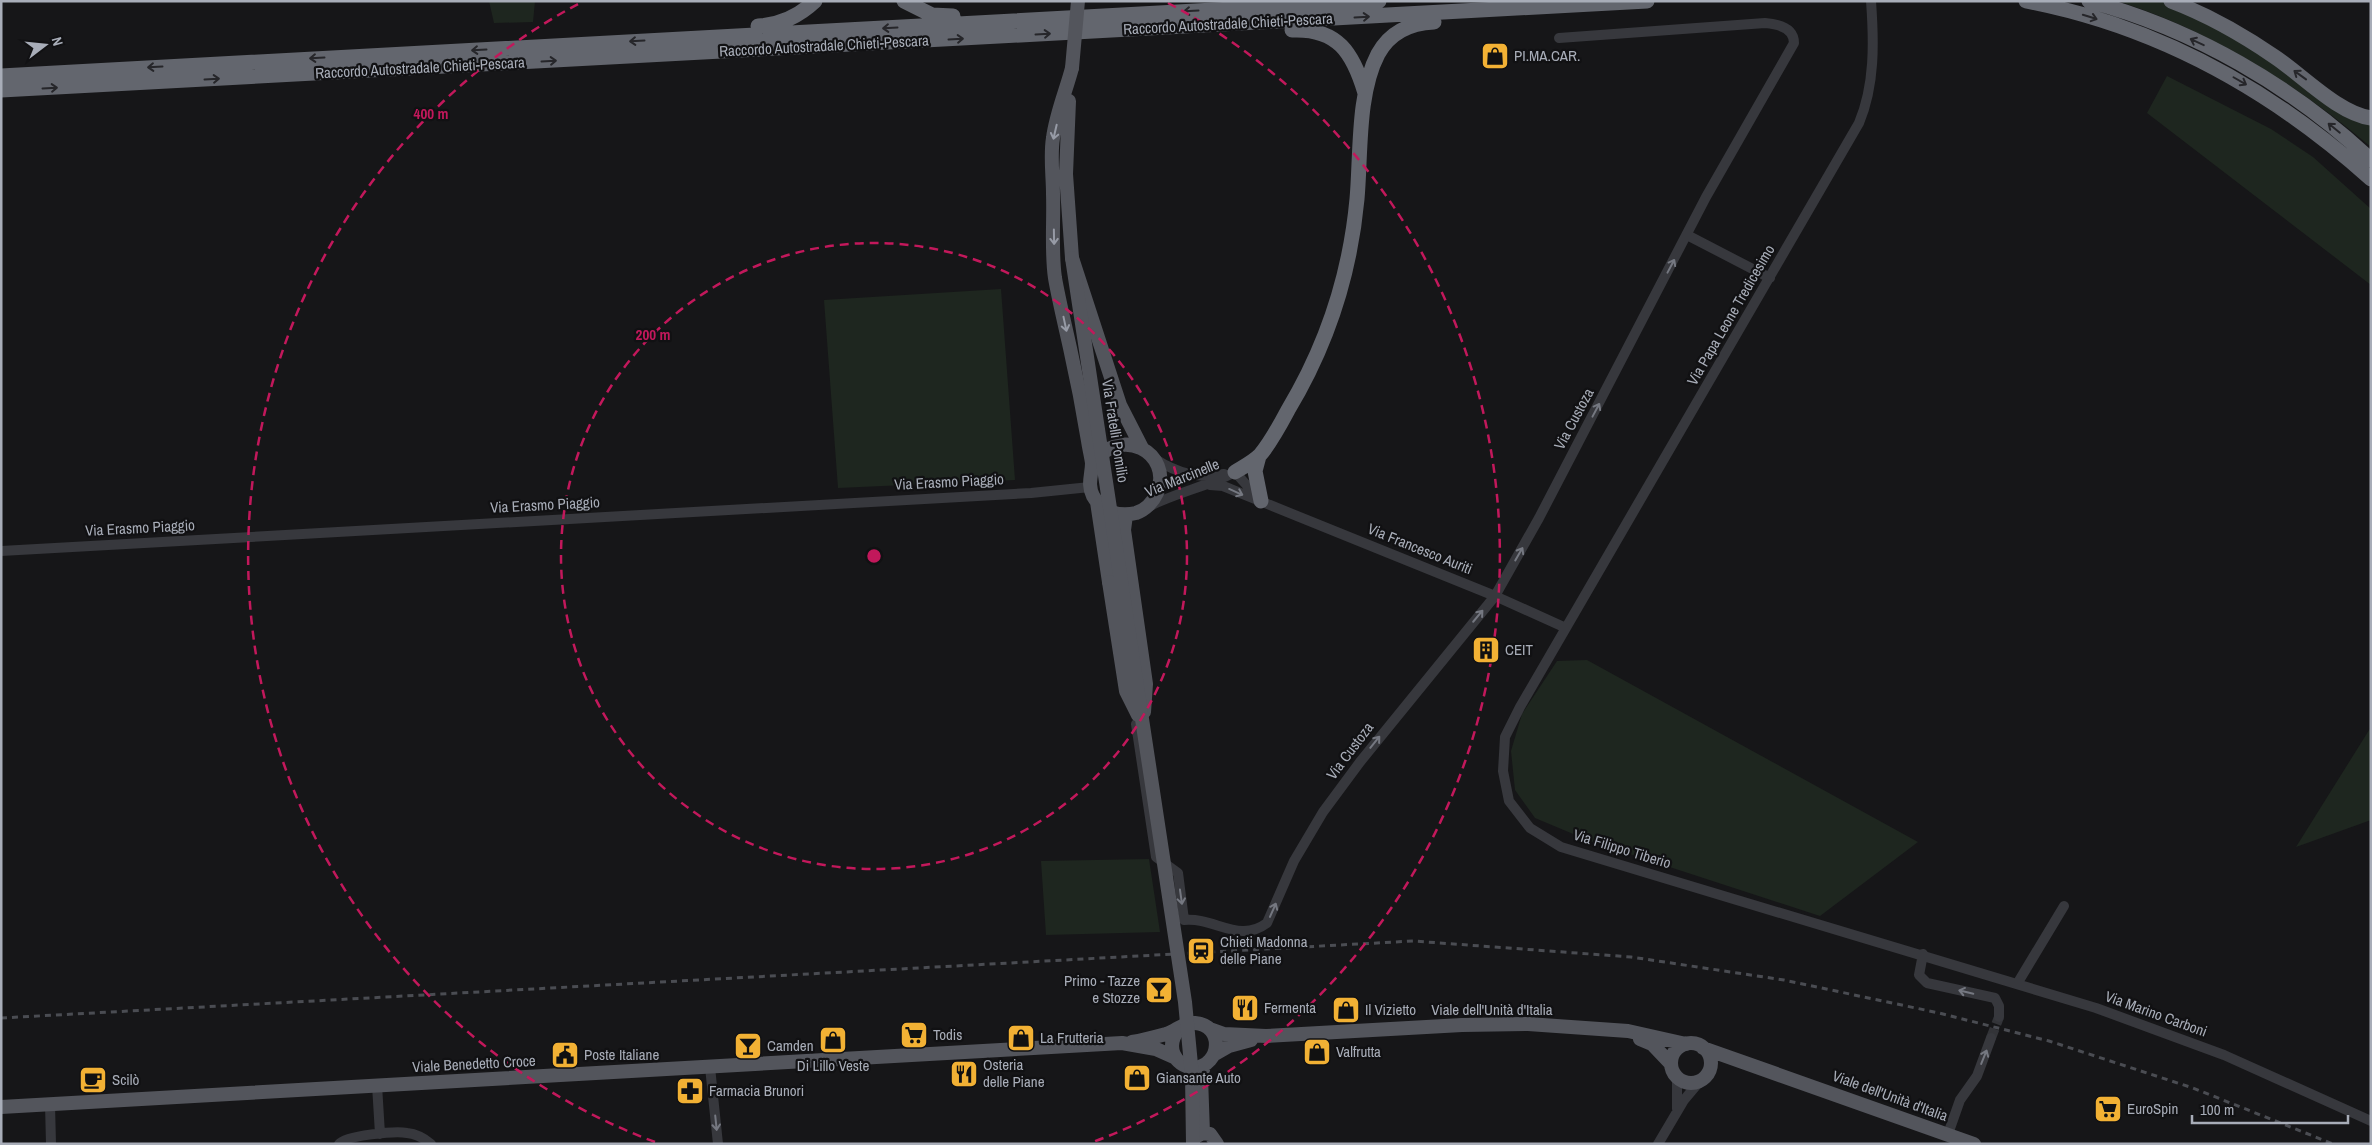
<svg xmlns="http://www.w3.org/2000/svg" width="2372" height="1145" viewBox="0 0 2372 1145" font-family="'Archivo Narrow',sans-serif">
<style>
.green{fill:#1e261f}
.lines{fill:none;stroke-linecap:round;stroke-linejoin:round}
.minor-tunnel{stroke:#333438;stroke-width:10;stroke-dasharray:10 5;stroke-linecap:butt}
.minor{stroke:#37383d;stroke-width:10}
.major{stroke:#53555c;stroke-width:14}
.highway{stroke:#63666e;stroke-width:15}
.rail{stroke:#4a4c52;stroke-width:3;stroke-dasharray:6 5;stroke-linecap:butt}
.major-bridge{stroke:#53555c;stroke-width:14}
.oneway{stroke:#26262a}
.oneway2{stroke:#979ba6}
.oneway3{stroke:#757881}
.ring{fill:none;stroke:#c2185b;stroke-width:2.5;stroke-dasharray:9 6}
.labels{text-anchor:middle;stroke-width:4.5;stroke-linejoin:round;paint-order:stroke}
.street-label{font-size:15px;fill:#a8adb8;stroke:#111113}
.poi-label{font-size:15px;fill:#a8adb8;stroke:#111113;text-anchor:start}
.centre{fill:#c2185b;stroke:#111113;stroke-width:2.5}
.ring-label{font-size:15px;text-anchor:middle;font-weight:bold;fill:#c2185b;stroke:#111113;stroke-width:4.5;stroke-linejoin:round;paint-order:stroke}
</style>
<rect width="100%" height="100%" fill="#161618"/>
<!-- green -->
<path class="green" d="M489,1H535L533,22L494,23Z
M2118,1H2161L2197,15L2371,123V147C2295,83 2213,32 2118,1Z
M2167,76L2271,129L2313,157L2371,209V285L2147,113Z
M1001,289L1015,480L838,488L824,300Z
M1587,660L1918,842L1820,916L1590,841L1535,818L1515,790L1511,751L1522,714L1557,661Z
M2371,727V820L2296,847Z
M1149,859L1160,932L1046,935L1041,861Z"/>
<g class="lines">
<!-- minor-tunnel -->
<path class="minor-tunnel" d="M1991,1038L1999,1017"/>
<!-- minor -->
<path class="minor" d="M1871,1C1874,42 1875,85 1859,123L1520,707L1505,737L1503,771L1509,801L1530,828L1561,847L2096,1008L2224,1055L2371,1121
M1687,235L1770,278
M1155,459C1177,473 1198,479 1224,474
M1235,472L1259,499
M1210,485L1223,486L1495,596L1566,628
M1150,506C1178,492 1206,487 1235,472
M1,551L1031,493L1090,487
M1136,724L1156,857L1178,873L1184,920C1215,917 1239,944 1267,923L1294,861L1323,812L1360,762L1495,596L1539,518L1706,197L1794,43C1794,28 1778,24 1765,23L1559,38
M1923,954L1919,975L1927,983L1995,998L1999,1006V1017
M2017,984L2064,906
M710,1067L718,1144
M1677,1077V1109
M377,1085L380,1134
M50,1104L51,1144
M1948,1134L1960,1100L1977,1076L1991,1038
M339,1144C346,1135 396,1131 407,1133C416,1134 424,1138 431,1144
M1658,1144L1684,1100L1700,1081"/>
<!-- major -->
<path class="major" d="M1072,68C1066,91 1056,114 1053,138C1050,156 1053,176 1053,194C1054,221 1051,251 1055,278C1059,301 1065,325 1070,348C1077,379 1083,410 1088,441C1089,448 1091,456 1092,463C1092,475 1087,484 1093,496C1102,512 1119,517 1136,513C1145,510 1153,502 1157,493C1174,453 1119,423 1092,465
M1069,101L1066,174L1072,258L1120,405L1142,448
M1097,502L1109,582
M1126,515L1124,530L1146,684L1144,712
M1210,1029L1224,1034L1266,1036L1462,1025L1528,1024L1628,1031L1686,1044
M1640,1039L1652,1044L1671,1064
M1132,1042C1144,1040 1155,1037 1166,1034C1176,1031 1184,1022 1195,1023C1224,1025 1222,1065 1194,1068C1173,1065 1166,1046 1178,1030
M1671 1063a20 20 0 1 1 40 0a20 20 0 1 1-40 0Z
M1703,1048L1974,1144
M1215,1054L1229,1046L1251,1040
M1,1107L1122,1043L1156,1049L1174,1057
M1203,1133L1201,1077L1204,1066
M1197,1136L1203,1133L1210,1134L1217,1144"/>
<!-- highway -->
<path class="highway" d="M904,1L932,15L953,16
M2026,1C2157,26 2272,90 2371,179
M2089,1C2194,29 2292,86 2371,160
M2171,1C2208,15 2243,35 2275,57C2302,75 2339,114 2371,118
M758,26C780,25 799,16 815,1
M1292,30C1338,28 1353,53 1365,93
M1,76L1379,1
M1,90L1647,1
M1259,456L1255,471L1261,501
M1235,472C1243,467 1253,462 1260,455C1271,442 1280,425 1288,410C1327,345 1350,275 1357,199C1361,155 1357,94 1378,54C1390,32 1411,23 1434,22"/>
<!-- rail -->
<path class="rail" d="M1,1018L1413,941L1631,957L1784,980L1939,1013L2049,1041L2193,1088L2333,1144"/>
<!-- major-bridge -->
<path class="major-bridge" d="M1072,68L1078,1
M1072,258L1185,1002L1192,1075L1193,1144
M1109,582L1126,691L1138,715"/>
</g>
<!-- one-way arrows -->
<defs><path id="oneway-shaft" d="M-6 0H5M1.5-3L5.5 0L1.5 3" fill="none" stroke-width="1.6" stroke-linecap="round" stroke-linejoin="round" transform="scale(1.25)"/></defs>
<g class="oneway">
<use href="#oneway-shaft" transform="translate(1191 11) rotate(177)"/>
<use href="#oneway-shaft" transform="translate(1362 17) rotate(-3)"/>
<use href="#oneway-shaft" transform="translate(2090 17) rotate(17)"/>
<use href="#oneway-shaft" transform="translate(890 28) rotate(177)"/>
<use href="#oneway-shaft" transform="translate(1043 34) rotate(-3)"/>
<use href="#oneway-shaft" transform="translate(956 39) rotate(-3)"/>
<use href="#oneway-shaft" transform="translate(637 41) rotate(177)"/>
<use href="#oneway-shaft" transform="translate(2197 42) rotate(-155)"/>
<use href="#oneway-shaft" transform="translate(479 50) rotate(177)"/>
<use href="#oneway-shaft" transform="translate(317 58) rotate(177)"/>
<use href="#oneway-shaft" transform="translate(549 61) rotate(-3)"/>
<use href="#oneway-shaft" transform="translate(155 67) rotate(177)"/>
<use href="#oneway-shaft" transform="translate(2300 75) rotate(-144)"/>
<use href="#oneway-shaft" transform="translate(212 79) rotate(-3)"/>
<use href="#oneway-shaft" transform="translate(2240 81) rotate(30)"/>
<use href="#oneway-shaft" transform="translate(50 88) rotate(-3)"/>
<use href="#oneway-shaft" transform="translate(2334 128) rotate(-141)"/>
</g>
<g class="oneway2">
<use href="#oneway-shaft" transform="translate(1055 132) rotate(103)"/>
<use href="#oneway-shaft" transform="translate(1054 237) rotate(89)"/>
<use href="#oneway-shaft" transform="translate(1065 324) rotate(78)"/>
</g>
<g class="oneway3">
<use href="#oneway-shaft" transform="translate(1671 266) rotate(-62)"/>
<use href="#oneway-shaft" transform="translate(1596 410) rotate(-62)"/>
<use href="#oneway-shaft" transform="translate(1236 492) rotate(24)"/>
<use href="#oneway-shaft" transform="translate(1519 554) rotate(-60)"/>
<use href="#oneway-shaft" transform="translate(1478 616) rotate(-50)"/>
<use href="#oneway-shaft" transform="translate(1375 742) rotate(-51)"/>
<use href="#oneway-shaft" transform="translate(1181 897) rotate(82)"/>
<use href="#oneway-shaft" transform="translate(1273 910) rotate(-66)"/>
<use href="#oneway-shaft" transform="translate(1966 992) rotate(-167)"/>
<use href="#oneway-shaft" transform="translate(1984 1057) rotate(-68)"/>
<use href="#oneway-shaft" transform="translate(716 1123) rotate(84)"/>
</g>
<!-- distance rings -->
<g class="ring">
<circle cx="874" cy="556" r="313"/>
<path d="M655 1142A626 626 0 0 1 580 3M1168 3A626 626 0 0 1 1093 1142"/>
</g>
<!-- icons -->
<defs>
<g id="shop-square" transform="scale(1.4375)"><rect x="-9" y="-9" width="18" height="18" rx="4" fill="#f2b134" stroke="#111113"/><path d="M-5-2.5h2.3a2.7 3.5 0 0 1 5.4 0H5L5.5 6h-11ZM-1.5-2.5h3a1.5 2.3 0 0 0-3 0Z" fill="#111"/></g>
<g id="building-square" transform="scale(1.4375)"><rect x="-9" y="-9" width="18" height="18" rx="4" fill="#f2b134" stroke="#111113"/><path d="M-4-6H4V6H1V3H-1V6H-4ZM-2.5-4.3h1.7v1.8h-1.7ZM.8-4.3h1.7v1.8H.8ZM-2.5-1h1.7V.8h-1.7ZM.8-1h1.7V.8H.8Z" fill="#111"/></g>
<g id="station-square" transform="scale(1.4375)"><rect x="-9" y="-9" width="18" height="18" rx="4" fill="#f2b134" stroke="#111113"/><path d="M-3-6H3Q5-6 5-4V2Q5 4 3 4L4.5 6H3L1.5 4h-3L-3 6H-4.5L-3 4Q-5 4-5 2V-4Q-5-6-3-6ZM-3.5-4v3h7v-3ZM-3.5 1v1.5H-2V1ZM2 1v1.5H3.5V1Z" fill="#111"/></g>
<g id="bar-square" transform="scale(1.4375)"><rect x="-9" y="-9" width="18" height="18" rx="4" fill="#f2b134" stroke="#111113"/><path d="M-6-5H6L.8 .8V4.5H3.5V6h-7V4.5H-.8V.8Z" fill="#111"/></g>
<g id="restaurant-square" transform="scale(1.4375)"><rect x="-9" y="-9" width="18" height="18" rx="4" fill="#f2b134" stroke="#111113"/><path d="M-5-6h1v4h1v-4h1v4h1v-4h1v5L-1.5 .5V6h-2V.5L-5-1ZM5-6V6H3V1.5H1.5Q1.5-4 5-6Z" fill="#111"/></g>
<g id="supermarket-square" transform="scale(1.4375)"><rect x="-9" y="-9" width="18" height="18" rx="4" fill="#f2b134" stroke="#111113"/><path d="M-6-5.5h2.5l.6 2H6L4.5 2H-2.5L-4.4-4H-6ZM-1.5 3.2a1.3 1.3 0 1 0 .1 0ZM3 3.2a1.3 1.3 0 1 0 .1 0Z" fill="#111"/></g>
<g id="civic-square" transform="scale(1.4375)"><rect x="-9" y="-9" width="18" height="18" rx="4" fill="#f2b134" stroke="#111113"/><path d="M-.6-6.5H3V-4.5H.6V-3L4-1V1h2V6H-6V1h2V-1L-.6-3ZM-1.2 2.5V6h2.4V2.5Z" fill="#111"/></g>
<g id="cafe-square" transform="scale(1.4375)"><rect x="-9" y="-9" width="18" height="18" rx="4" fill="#f2b134" stroke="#111113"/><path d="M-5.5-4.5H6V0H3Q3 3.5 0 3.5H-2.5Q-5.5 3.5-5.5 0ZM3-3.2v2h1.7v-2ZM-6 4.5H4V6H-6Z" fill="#111"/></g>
<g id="pharmacy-square" transform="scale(1.4375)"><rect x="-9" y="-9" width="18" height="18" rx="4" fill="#f2b134" stroke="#111113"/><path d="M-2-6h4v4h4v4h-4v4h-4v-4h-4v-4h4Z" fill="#111"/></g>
</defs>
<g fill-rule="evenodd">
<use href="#shop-square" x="1495" y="56"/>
<use href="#building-square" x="1486" y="650"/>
<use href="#station-square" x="1201" y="951"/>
<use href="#bar-square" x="1159" y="990"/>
<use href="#restaurant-square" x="1245" y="1008"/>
<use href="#shop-square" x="1346" y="1010"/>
<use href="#supermarket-square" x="914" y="1035"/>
<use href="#shop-square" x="1021" y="1038"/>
<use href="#shop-square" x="833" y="1040"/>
<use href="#bar-square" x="748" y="1046"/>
<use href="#shop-square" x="1317" y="1052"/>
<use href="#civic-square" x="565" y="1055"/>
<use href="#restaurant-square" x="964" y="1074"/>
<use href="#shop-square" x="1137" y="1078"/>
<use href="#cafe-square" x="93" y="1080"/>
<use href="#pharmacy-square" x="690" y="1091"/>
<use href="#supermarket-square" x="2108" y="1109"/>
</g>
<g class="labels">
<!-- street labels -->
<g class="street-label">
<text transform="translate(1228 24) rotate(-3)" y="5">Raccordo Autostradale Chieti-Pescara</text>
<text transform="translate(824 46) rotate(-3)" y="5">Raccordo Autostradale Chieti-Pescara</text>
<text transform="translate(420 68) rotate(-3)" y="5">Raccordo Autostradale Chieti-Pescara</text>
<text transform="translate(1731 315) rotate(-60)" y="5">Via Papa Leone Tredicesimo</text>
<text transform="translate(1574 419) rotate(-62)" y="5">Via Custoza</text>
<text transform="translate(1115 431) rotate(81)" y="5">Via Fratelli Pomilio</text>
<text transform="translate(1182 478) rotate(-22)" y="5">Via Marcinelle</text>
<text transform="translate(949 482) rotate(-3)" y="5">Via Erasmo Piaggio</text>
<text transform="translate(545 505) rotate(-3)" y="5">Via Erasmo Piaggio</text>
<text transform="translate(140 528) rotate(-3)" y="5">Via Erasmo Piaggio</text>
<text transform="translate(1420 549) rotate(22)" y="5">Via Francesco Auriti</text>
<text transform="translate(1350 751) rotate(-53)" y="5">Via Custoza</text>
<text transform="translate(1622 849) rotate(17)" y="5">Via Filippo Tiberio</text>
<text x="1492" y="1015">Viale dell'Unità d'Italia</text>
<text transform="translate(2156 1014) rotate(20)" y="5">Via Marino Carboni</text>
<text transform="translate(474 1064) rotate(-3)" y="5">Viale Benedetto Croce</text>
<text transform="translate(1890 1096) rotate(20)" y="5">Viale dell'Unità d'Italia</text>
</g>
<!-- poi labels -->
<g class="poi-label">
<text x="1514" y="61">PI.MA.CAR.</text>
<text x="1505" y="655">CEIT</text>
<text x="1220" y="947">Chieti Madonna<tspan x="1220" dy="17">delle Piane</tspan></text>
<text x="1140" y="986" text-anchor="end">Primo - Tazze<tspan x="1140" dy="17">e Stozze</tspan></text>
<text x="1264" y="1013">Fermenta</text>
<text x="1365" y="1015">Il Vizietto</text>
<text x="933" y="1040">Todis</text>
<text x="1040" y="1043">La Frutteria</text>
<text x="767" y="1051">Camden</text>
<text x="1336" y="1057">Valfrutta</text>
<text x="584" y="1060">Poste Italiane</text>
<text x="983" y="1070">Osteria<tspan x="983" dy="17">delle Piane</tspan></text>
<text x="833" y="1071" text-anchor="middle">Di Lillo Veste</text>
<text x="1156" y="1083">Giansante Auto</text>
<text x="112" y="1085">Scilò</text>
<text x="709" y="1096">Farmacia Brunori</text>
<text x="2127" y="1114">EuroSpin</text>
</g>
</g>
<circle cx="874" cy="556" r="8" class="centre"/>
<g class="ring-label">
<text x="431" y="119">400 m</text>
<text x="653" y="340">200 m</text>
</g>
<!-- border -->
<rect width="2372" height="1145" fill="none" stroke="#a8adb8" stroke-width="5"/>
<!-- north arrow -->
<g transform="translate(45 45) rotate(74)" stroke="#111113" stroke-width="4" paint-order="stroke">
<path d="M0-4L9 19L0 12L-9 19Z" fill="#a8adb8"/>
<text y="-8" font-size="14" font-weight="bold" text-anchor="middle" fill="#a8adb8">N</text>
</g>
<!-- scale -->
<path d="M2192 1115v8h156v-8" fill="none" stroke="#a8adb8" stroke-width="2.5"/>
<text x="2200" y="1115" font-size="15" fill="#a8adb8" stroke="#111113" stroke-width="4" paint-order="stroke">100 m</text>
</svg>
